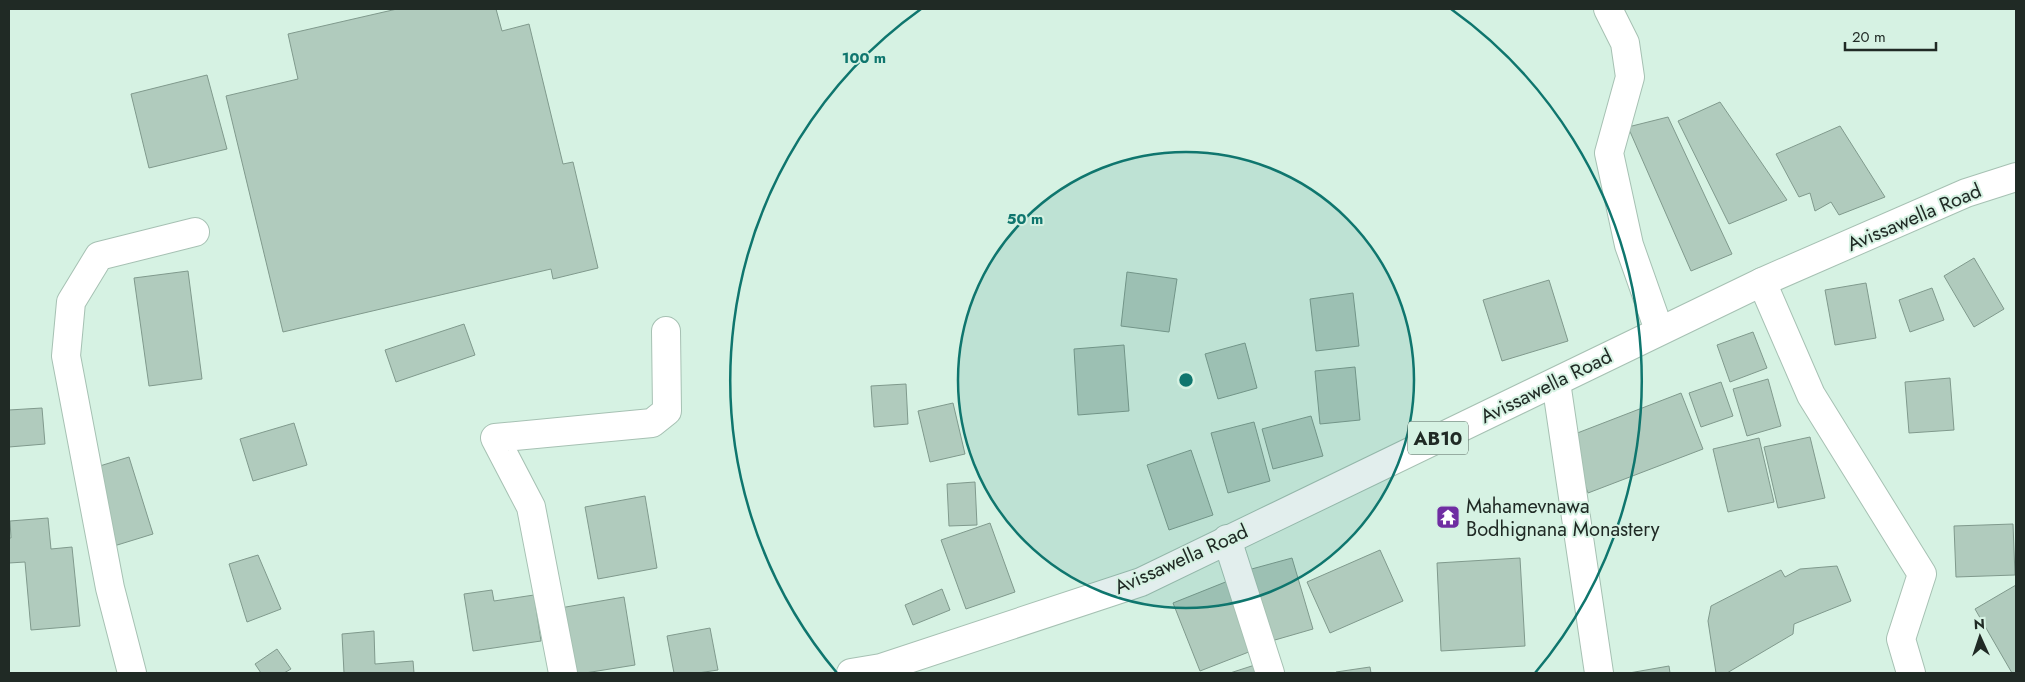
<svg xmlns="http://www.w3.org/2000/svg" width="2025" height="682" viewBox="0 0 2025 682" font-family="Jost,sans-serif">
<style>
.building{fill:#b0cbbd;stroke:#809a8d}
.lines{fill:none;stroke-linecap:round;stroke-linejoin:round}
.street-casing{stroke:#a6c1b3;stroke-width:30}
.secondary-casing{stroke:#a6c1b3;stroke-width:30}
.primary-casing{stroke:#a6c1b3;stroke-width:30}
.street{stroke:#fff;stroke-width:28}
.secondary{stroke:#fff;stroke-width:28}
.primary{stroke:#fff;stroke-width:28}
.ring{fill:none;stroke:#0f766e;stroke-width:2.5}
.labels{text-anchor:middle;stroke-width:4;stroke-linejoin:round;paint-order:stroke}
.shield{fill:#d6f2e3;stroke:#57665e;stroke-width:1}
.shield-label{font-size:19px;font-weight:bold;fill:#202a25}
.street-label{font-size:20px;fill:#202a25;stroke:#d6f2e3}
.poi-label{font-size:20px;fill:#202a25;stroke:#d6f2e3;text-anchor:start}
.centre{fill:#0f766e;stroke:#d6f2e3;stroke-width:2.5}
.ring-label{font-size:15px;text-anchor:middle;font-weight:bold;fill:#0f766e;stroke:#d6f2e3;stroke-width:4;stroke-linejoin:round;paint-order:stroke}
</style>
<rect width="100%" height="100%" fill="#d6f2e3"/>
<!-- building -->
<path class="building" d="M397,9H496L502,31L529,24L563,164L573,162L598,268L553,279L551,269L283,332L226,96L298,79L288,34Z
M207,75L227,149L149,168L131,94Z
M1720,102L1787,200L1729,224L1678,121Z
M1668,117L1732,254L1691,271L1628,127Z
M1840,126L1885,197L1839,215L1831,202L1815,211L1810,193L1799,197L1776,154Z
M1974,258L2004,309L1974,327L1944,276Z
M188,271L202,379L149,386L134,278Z
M1127,272L1177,279L1169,332L1121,326Z
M1549,280L1568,341L1502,361L1483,300Z
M1866,283L1876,338L1835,345L1825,290Z
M1932,288L1944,320L1910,332L1899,300Z
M1353,293L1359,346L1316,351L1310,299Z
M464,324L475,355L396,382L385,350Z
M1753,332L1767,368L1730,382L1717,345Z
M1245,343L1257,388L1218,399L1205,354Z
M1124,345L1129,411L1078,415L1074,349Z
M1355,367L1360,420L1320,424L1315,371Z
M1950,378L1954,430L1909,433L1905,382Z
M1768,379L1781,426L1747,436L1733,389Z
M1721,382L1733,416L1701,427L1689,393Z
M906,384L908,424L874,427L871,386Z
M1681,393L1703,449L1588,493L1567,437Z
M953,403L965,454L930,462L918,411Z
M42,408L45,444L9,447V410Z
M1311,416L1323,456L1273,469L1262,429Z
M1254,422L1270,481L1228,493L1211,433Z
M294,423L307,465L253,481L240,439Z
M1810,437L1825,498L1778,508L1764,447Z
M1759,438L1774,502L1728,512L1713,449Z
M1191,450L1213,515L1169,530L1147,465Z
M129,457L153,534L114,546L90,469Z
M975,482L977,525L949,526L947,484Z
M645,496L657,568L598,579L585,507Z
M48,518L51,549L72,547L80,626L31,630L25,562L9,563V538H11L10,521Z
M990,523L1015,592L966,609L941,540Z
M2013,524L2015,575L1956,577L1954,526Z
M1380,550L1403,601L1330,633L1307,582Z
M258,555L281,609L247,622L229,564Z
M1292,558L1313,629L1268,642L1248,570Z
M1520,558L1525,646L1441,651L1437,563Z
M1837,566L1851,601L1794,624L1793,634L1727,673H1716L1708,621L1711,606L1781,570L1785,577L1800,569Z
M1233,579L1259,648L1200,671L1173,603Z
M2016,585V673H2012L1975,609Z
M942,589L950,610L913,625L905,605Z
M492,590L494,601L534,595L541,641L473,651L464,594Z
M624,597L635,665L585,673H571L560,608Z
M710,628L718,670L698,673H674L667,636Z
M374,631L375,664L413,661L414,673H344L342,634Z
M277,649L291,669L284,673H261L255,664Z
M1261,663L1264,673H1230Z
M1669,666L1670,673H1629Z
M1370,667L1371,673H1336V672Z"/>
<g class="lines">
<!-- street casing -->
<g class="street-casing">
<path id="street" d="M1608,9L1625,43L1630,77L1609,153L1629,245L1659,330
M1762,282L1811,395L1922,574L1901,639L1911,673
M1227,539L1270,673
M132,673L110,588L66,356L71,302L99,256L195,232
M563,673L531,507L495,438L652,423L667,411L666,331"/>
</g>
<!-- secondary casing -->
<g class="secondary-casing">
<path id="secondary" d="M1556,382L1599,673"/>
</g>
<!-- primary casing -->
<g class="primary-casing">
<path id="primary" d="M851,673L881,668L1141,582L1762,282L1966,193L2016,177"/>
</g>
<!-- street -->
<use href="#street" class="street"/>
<!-- secondary -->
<use href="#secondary" class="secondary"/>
<!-- primary -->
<use href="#primary" class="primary"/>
</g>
<!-- distance rings -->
<circle cx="1186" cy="380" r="228" fill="#0f766e" fill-opacity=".12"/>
<g class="ring">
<circle cx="1186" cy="380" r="228"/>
<path d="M837 673A456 456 0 0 1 921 9M1451 9A456 456 0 0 1 1535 673"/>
</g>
<!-- icons -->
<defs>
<g id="temple-square" transform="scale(1.25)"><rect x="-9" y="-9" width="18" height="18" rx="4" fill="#6f2da2" stroke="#d6f2e3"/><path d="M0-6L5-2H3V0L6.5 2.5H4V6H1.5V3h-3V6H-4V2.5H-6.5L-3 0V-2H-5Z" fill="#fff"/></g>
</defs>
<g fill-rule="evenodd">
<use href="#temple-square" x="1448" y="517"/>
</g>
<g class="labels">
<!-- shield labels -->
<rect class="shield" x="1408" y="421.5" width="60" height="33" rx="4"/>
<g class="shield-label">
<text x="1438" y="445">AB10</text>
</g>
<!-- street labels -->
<g class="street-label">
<text transform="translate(1914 217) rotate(-23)" y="7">Avissawella Road</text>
<text transform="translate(1546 386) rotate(-26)" y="7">Avissawella Road</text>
<text transform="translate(1181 559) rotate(-24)" y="7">Avissawella Road</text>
</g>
<!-- poi labels -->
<g class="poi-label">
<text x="1466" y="513">Mahamevnawa<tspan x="1466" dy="23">Bodhignana Monastery</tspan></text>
</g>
</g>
<circle cx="1186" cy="380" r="8" class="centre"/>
<g class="ring-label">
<text x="864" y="63">100 m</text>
<text x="1025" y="224">50 m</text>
</g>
<!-- border -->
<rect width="2025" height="682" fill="none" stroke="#202a25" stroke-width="20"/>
<!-- north arrow -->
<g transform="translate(1980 637) rotate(357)" stroke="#d6f2e3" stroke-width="4" paint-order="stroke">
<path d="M0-4L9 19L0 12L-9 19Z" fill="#202a25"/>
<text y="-8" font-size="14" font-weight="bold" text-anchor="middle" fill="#202a25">N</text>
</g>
<!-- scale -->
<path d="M1845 42v8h91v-8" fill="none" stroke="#202a25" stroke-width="2.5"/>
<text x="1852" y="42" font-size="15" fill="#202a25" stroke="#d6f2e3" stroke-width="4" paint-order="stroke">20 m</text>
</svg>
